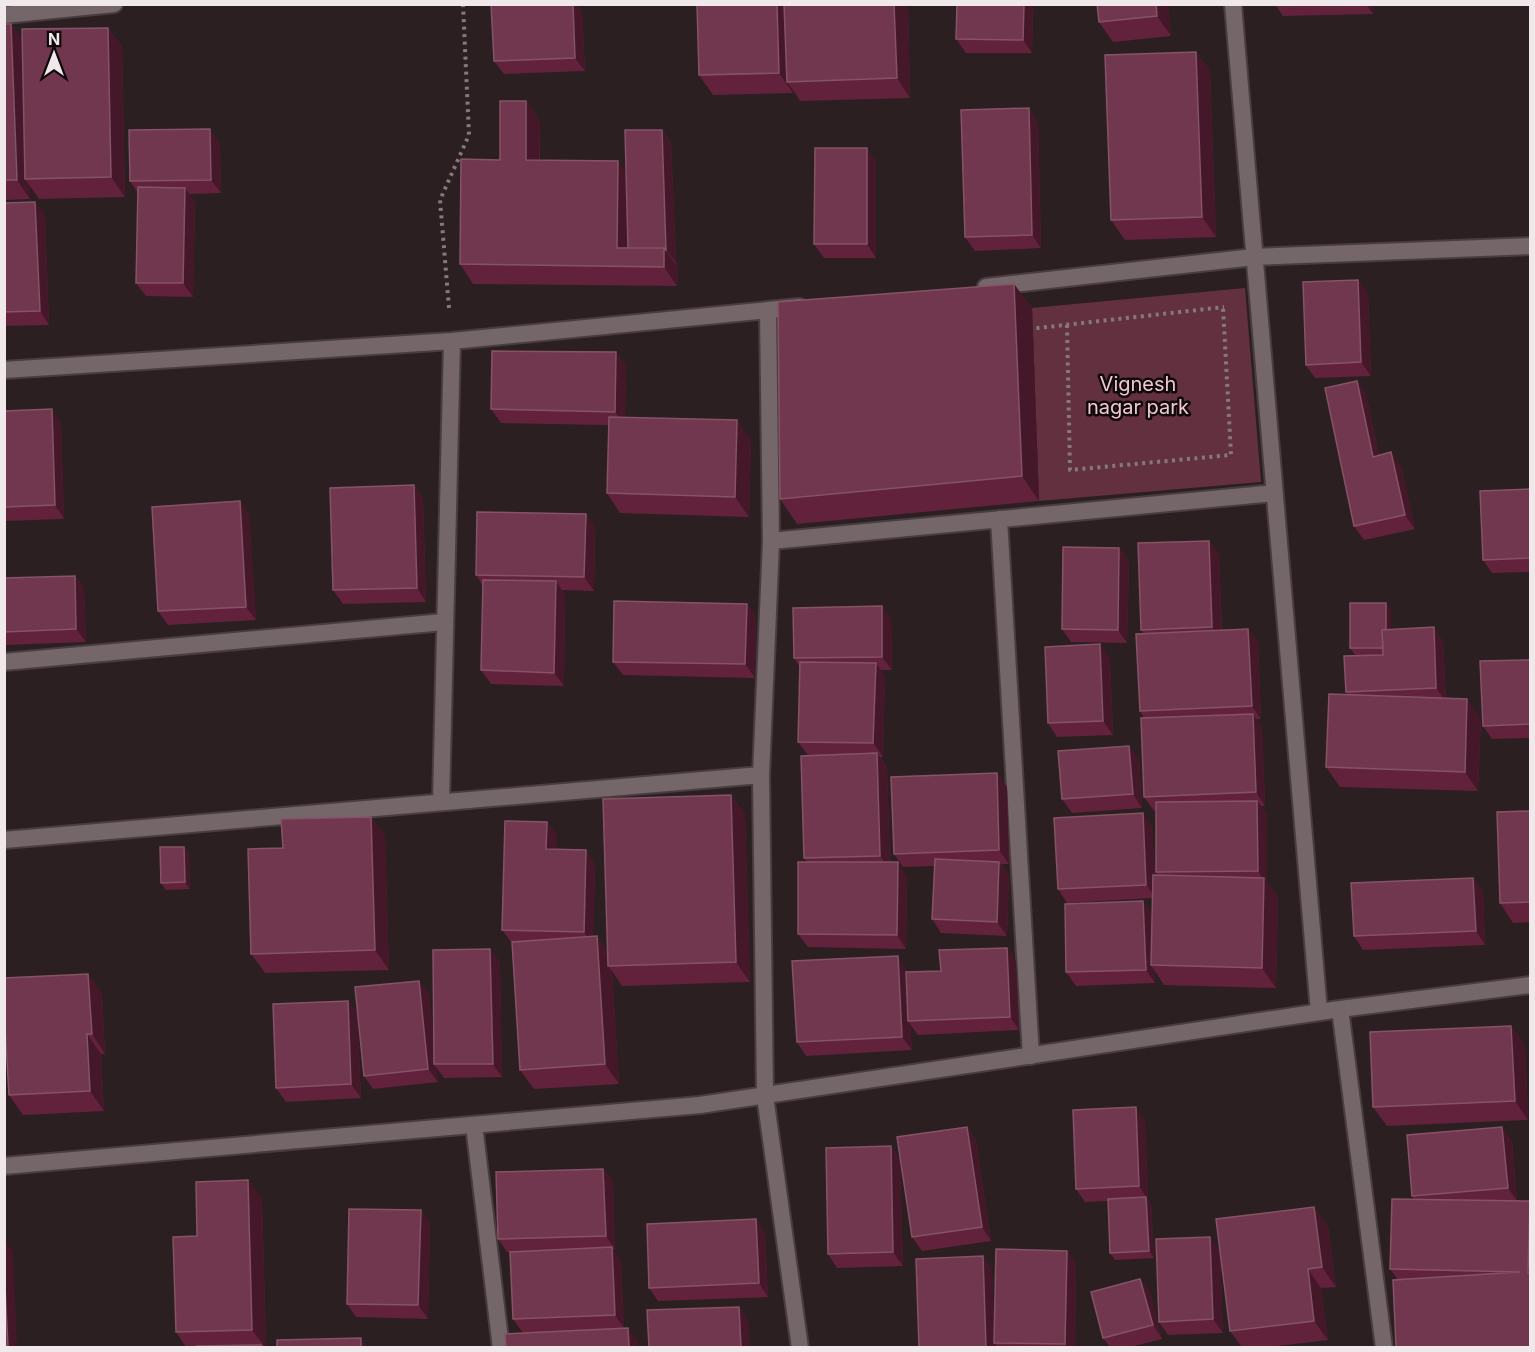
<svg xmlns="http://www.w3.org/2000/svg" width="1535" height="1352" viewBox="0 0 1535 1352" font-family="Inter,sans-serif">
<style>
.green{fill:#633040}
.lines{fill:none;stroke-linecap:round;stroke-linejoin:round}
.minor-casing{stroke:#483e41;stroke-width:20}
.path{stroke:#847a7c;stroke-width:4;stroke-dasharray:3 4.5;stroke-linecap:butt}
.minor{stroke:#75666a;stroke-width:16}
.wall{fill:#62223b}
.shaded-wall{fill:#451829}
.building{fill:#71374e;stroke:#855366;stroke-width:1.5}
.labels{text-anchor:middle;stroke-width:5;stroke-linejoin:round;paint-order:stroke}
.park-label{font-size:20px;fill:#f3c7d2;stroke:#0f0a0c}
</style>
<rect width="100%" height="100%" fill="#2b1f22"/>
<!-- green -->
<path class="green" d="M1245,288L1261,482L1039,501L1032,308Z"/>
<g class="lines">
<!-- minor casing -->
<g class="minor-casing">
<path id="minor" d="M1233,4L1319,1012
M4,15L114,4
M986,287L1254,257L1530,246
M768,311L771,541L761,775L765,1096L800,1348
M4,370L452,341L799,307
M999,519L1031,1056
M771,541L1274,493
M4,662L444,622
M441,802L452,341
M4,840L761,775
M1340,1009L1384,1348
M474,1125L501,1348
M4,1166L700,1105L1340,1009L1530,985"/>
</g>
<!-- path -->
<path class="path" d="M449,308L440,200L469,135L463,4
M1067,325L1070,470L1231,455L1223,307
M1029,329L1224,307"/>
<!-- minor -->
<use href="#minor" class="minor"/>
</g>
<!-- wall -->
<path class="wall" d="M491,4H577L582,11L585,71L504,74L494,61Z
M908,4L910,98L800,101L793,90V93L713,95L699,75Z
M1033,4L1032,53H966L956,39Z
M1081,4H1168L1171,36L1113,42L1099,22L1097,5L1082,6Z
M1275,4H1373V14L1283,16Z
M4,24H11L22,39L108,28L122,47L125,197L39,199L30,186V199L4,200Z
M1196,52L1210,71L1216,237L1125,240L1111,220Z
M526,101L540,121V160L626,172L662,130L671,143L676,263H675L678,268L677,286L473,284L460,264L500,160Z
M1038,122L1041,248L975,251L965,237Z
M220,143L221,193L189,194L195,202L193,297L146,296L136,283L138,193L130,181Z
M876,162V258H824L814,244Z
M4,203L45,215L49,325L4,326Z
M1358,280L1368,294L1371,376L1315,378L1306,365Z
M1014,284L1032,308L1039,501L797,524L780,499Z
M616,352L626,366L625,417L751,440L749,517L620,513L607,493L609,425L501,423L491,409Z
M1357,381L1366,394L1379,455L1401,466L1415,529L1364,540L1354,526Z
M4,411L61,423L64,519L4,521Z
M414,485L423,499L426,602L343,604L333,590Z
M1530,489V572L1492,573L1483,560Z
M240,501L249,515L256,620L168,625L158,611Z
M586,514L595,528L594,591L562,590L565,595L564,686L491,684L481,670L483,586L476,575Z
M1209,541L1219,554L1222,630L1248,629L1258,642L1261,719H1256L1262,728L1265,806H1261L1267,814V882L1278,897L1276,988L1164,985L1155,971V983L1076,986L1066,972L1152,913V898L1067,903L1058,889L1143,813L1152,827L1155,875H1158L1156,872V811H1154L1144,797V718L1140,711L1144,634L1141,630Z
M1119,548L1129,562L1127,643L1071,642L1062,629Z
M75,576L84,589L86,642L4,645V578Z
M1386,603L1391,610V629L1443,641L1446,698L1481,718L1478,791L1340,787L1326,767L1348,695L1346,692L1383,655H1355L1350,648Z
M747,604L756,617L755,678L623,675L613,662Z
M891,619L892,670H880L885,677L883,757H880L887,767L890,862L907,876L906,949L808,947L798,934L807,862L804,858L808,755L798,742L800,667L794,658Z
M1110,658L1113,735L1057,737L1048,723Z
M1530,660V738L1492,739L1483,726Z
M1139,759L1142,808L1072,813L1062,799Z
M997,773L1007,787L1009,864H1001L1009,875L1007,936L941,933L932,919L934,866L903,867L894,854Z
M731,795L745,814L750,982L622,986L612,971L619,1084L534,1089L520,1070L512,943L502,930L547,822L557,835L556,849L586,850L595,864L593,936H597L608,952Z
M1530,811V922L1513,923L1500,903Z
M371,817L385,837L389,970L265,973L251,954L283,848Z
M184,847L189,854L190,889L166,890L161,883Z
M1473,878L1483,892L1485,945L1363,950L1354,936Z
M1007,948L1016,961L1019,1030L918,1035L910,1024L912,1050L806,1056L797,1042L907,970V972L941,971Z
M490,949L500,963L502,1077L444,1078L436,1067L438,1082L373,1089L364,1076L419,981L429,994L434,1047Z
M88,974L102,993L105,1054H101L104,1111L23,1115L9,1095Z
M348,1001L357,1014L361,1098L286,1102L276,1088Z
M1511,1026L1525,1046L1528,1120L1387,1126L1373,1107Z
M1145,1121L1148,1200L1151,1204L1154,1258L1115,1260L1110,1253L1108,1201L1085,1202L1076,1189Z
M967,1127L976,1141L991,1241L922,1251L912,1237Z
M1512,1141L1517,1201L1530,1347L1398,1280L1390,1269L1414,1199L1412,1196Z
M891,1146L900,1160L903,1266L837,1268L828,1254Z
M603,1169L613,1182L615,1249H613L621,1261L624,1328L638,1341L523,1333L513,1319L510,1252H507L498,1239Z
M248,1180L262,1199L266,1347H186L176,1332L197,1236Z
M421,1210L430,1224L428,1319L356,1317L347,1304Z
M756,1219L765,1233L768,1297L658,1301L649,1288Z
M1328,1226L1336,1287L1321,1288L1328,1340L1269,1347H1242L1230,1331Z
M1067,1251L1076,1264L1075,1347H997L995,1344V1347H919L983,1256L992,1270L994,1326Z
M1220,1251L1223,1333L1168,1335L1159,1322Z
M1140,1279L1150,1292L1162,1339L1130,1347H1110L1103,1338Z"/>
<!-- shaded-wall -->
<path class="shaded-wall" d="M572,4H577L582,11L585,71L575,58Z
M777,4H790L787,82L793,90V93L779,73Z
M894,4H908L910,98L897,78Z
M1024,4H1033L1032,53L1023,40Z
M1156,4H1168L1171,36L1157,16Z
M1366,4H1373V14Z
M11,24L25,43V179L30,186V199L17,180Z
M108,28L122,47L125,197L111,177Z
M1196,52L1210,71L1216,237L1202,217Z
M526,101L540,121L539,179L526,160Z
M1029,108L1038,122L1041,248L1032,235Z
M210,129L220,143L221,193L211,180Z
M662,130L671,143L676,263L666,250Z
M867,148L876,162V258L867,244Z
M618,161L632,181L628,251L617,248Z
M185,188L195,202L193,297L183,283Z
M35,202L45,215L49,325L40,311Z
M664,248L678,268L677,286L664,267Z
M1358,280L1368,294L1371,376L1361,362Z
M1014,284L1032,308L1039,501L1022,476Z
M616,352L626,366L625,425L615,412Z
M1357,381L1366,394L1382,470L1373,457Z
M52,409L61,423L64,519L55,505Z
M737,420L751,440L749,517L735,497Z
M1391,452L1401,466L1415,529L1405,515Z
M414,485L423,499L426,602L417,588Z
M240,501L249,515L256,620L246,607Z
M586,514L595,528L594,591L584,577Z
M1209,541L1219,554L1222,641L1212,627Z
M1119,548L1129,562L1127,643L1118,630Z
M75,576L84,589L86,642L76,629Z
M556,581L565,595L564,686L554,673Z
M1386,603L1391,610V655L1386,648Z
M747,604L756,617L755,678L745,664Z
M882,606L891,619L892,670L882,657Z
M1434,627L1443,641L1446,702L1436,688Z
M1248,629L1258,642L1261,719L1252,706Z
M1100,644L1110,658L1113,735L1103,721Z
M876,663L885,677L883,757L873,743Z
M1467,699L1481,718L1478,791L1465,772Z
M1253,714L1262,728L1265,806L1256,792Z
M1129,746L1139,759L1142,808L1133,794Z
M877,753L887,767L890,870L880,856Z
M997,773L1007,787L1009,864L999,850Z
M731,795L745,814L750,982L736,962Z
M1257,801L1267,814V882L1278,897L1276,988L1262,968L1264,880L1258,871Z
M1143,813L1152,827L1156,898L1146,885Z
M371,817L385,837L389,970L375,950Z
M547,822L557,835L556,863L546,849Z
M184,847L189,854L190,889L185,882Z
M586,850L595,864L593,946L584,932Z
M898,862L907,876L906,949L897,935Z
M999,862L1009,875L1007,936L997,922Z
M1473,878L1483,892L1485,945L1476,931Z
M1143,901L1153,914L1151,965L1155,971V983L1146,970Z
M597,936L611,956L608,966L612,971L619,1084L605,1064Z
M1007,948L1016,961L1019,1030L1010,1017Z
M490,949L500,963L502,1077L493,1064Z
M898,956L907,970L910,1021H908L910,1024L912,1050L902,1037Z
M88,974L102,993L105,1054L92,1034Z
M419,981L429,994L436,1064H434L436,1067L438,1082L428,1069Z
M348,1001L357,1014L361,1098L351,1084Z
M1511,1026L1525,1046L1528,1120L1515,1101Z
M87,1034L101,1054L104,1111L90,1091Z
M1136,1107L1145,1121L1148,1200L1139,1186Z
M967,1127L976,1141L991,1241L982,1227Z
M1502,1127L1512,1141L1517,1201L1508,1188Z
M891,1146L900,1160L903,1266L893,1252Z
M603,1169L613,1182L615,1249L606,1236Z
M248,1180L262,1199L266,1347H265L252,1330Z
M1146,1197L1151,1204L1154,1258L1149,1251Z
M1530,1201V1276L1528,1273Z
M1314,1207L1328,1226L1336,1287L1322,1267Z
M421,1210L430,1224L428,1319L418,1305Z
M756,1219L765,1233L768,1297L759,1283Z
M1210,1237L1220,1251L1223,1333L1213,1319Z
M4,1240L13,1251L17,1347H8L4,1267Z
M612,1247L621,1261L624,1328L615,1315Z
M1067,1251L1076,1264L1075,1347H1068L1065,1344Z
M983,1256L992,1270L995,1347H986Z
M1308,1269L1321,1288L1328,1340L1314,1321Z
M1140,1279L1150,1292L1162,1339L1153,1325Z
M739,1307L749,1321L750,1347H741Z
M628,1328L638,1341V1347H629Z
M361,1338L367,1347H361Z"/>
<!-- building -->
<path class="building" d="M491,4H573L575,58L494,61Z
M697,4H777L779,73L699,75Z
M784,4H894L897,78L787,82Z
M957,4H1024L1023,40L956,39Z
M1097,4H1156L1157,16L1099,22Z
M4,24H11L17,180H4Z
M108,28L111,177L25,179L22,29Z
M1196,52L1202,217L1111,220L1105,55Z
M500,101H526V160L618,161L617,248H664V267L460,264L461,159L500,160Z
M1029,108L1032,235L965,237L961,110Z
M210,129L211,180L130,181L129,130Z
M625,130H662L666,250L664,248H628Z
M815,148H867V244H814Z
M138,187L185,188L183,283H136Z
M35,202L40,311L4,312V203Z
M1358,280L1361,362L1306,365L1303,282Z
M1014,284L1022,476L780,499L778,302Z
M492,351L616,352L615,412L491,409Z
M1357,381L1373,457L1391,452L1405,515L1354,526L1325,388Z
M52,409L55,505L4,507V411Z
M609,417L737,420L735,497L607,493Z
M414,485L417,588L333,590L330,488Z
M1530,489V558L1483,560L1480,491Z
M240,501L246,607L158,611L152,507Z
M477,512L586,514L584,577L476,575Z
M1209,541L1212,627L1141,630L1138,543Z
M1063,547L1119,548L1118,630L1062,629Z
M75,576L76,629L4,632V578Z
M483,580L556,581L554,673L481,670Z
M614,601L747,604L745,664L613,662Z
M1350,603H1386V629L1382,630L1383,648H1350Z
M882,606V657L794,658L793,608Z
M1434,627L1436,688L1346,692L1344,656L1383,655L1382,630Z
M1248,629L1252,706L1140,711L1136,634Z
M1100,644L1103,721L1048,723L1045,647Z
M1530,660V724L1483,726L1480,661Z
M800,662L876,663L873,743L798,742Z
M1329,694L1467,699L1465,772L1326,767Z
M1253,714L1256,792L1144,797L1141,718Z
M1129,746L1133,794L1062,799L1058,751Z
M877,753L880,856L804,858L801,756Z
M997,773L999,850L894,854L891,777Z
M731,795L736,962L608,966L603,799Z
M1257,801L1258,871L1156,872V802Z
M1530,811V902L1500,903L1497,812Z
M1143,813L1146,885L1058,889L1054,818Z
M371,817L375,950L251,954L248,849L283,848L281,819Z
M505,821L547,822L546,849L586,850L584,932L502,930Z
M160,847H184L185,882L161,883Z
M935,859L999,862L997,922L932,919Z
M798,862H898L897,935L798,934Z
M1153,875L1264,878L1262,968L1151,965Z
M1473,878L1476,931L1354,936L1351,883Z
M1143,901L1146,970L1066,972L1065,904Z
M597,936L605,1064L520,1070L512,942Z
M1007,948L1010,1017L908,1021L906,972L941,971L939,950Z
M490,949L493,1064H434L433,950Z
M898,956L902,1037L797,1042L792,961Z
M88,974L92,1034H87L90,1091L9,1095L4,1009V978Z
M419,981L428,1069L364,1076L355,987Z
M348,1001L351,1084L276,1088L273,1004Z
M1511,1026L1515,1101L1373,1107L1370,1032Z
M1136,1107L1139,1186L1076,1189L1073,1110Z
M967,1127L982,1227L912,1237L897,1137Z
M1502,1127L1508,1188L1412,1196L1407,1135Z
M891,1146L893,1252L828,1254L826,1148Z
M603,1169L606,1236L498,1239L496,1172Z
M248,1180L252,1330L176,1332L173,1237L197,1236L196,1182Z
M1146,1197L1149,1251L1110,1253L1108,1199Z
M1392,1199L1530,1201L1528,1273H1530V1347H1396L1393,1280L1520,1272L1390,1269Z
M1314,1207L1322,1267L1308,1269L1314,1321L1230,1331L1216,1219Z
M349,1209L421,1210L418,1305L347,1304Z
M756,1219L759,1283L649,1288L647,1224Z
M1210,1237L1213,1319L1159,1322L1156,1239Z
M612,1247L615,1315L513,1319L510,1252Z
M996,1249L1067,1251L1065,1344L994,1343Z
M983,1256L986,1347H919L916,1259Z
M4,1267L8,1347H4Z
M1140,1279L1153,1325L1103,1338L1091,1292Z
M739,1307L741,1347H649L647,1310Z
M628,1328L629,1347H506L505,1334Z
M361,1338V1347H277V1340Z
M261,1345V1347H198L197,1346Z"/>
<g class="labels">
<!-- park labels -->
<g class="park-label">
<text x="1138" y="391">Vignesh<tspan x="1138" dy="23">nagar park</tspan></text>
</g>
</g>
<!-- border -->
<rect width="1535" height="1352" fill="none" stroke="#f0e8ea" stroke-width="12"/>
<!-- north arrow -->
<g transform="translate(54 54)" stroke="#0f0a0c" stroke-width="4.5" paint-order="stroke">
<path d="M0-4.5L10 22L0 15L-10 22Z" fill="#f0e8ea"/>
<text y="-9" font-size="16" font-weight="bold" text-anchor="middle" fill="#f0e8ea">N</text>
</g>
</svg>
